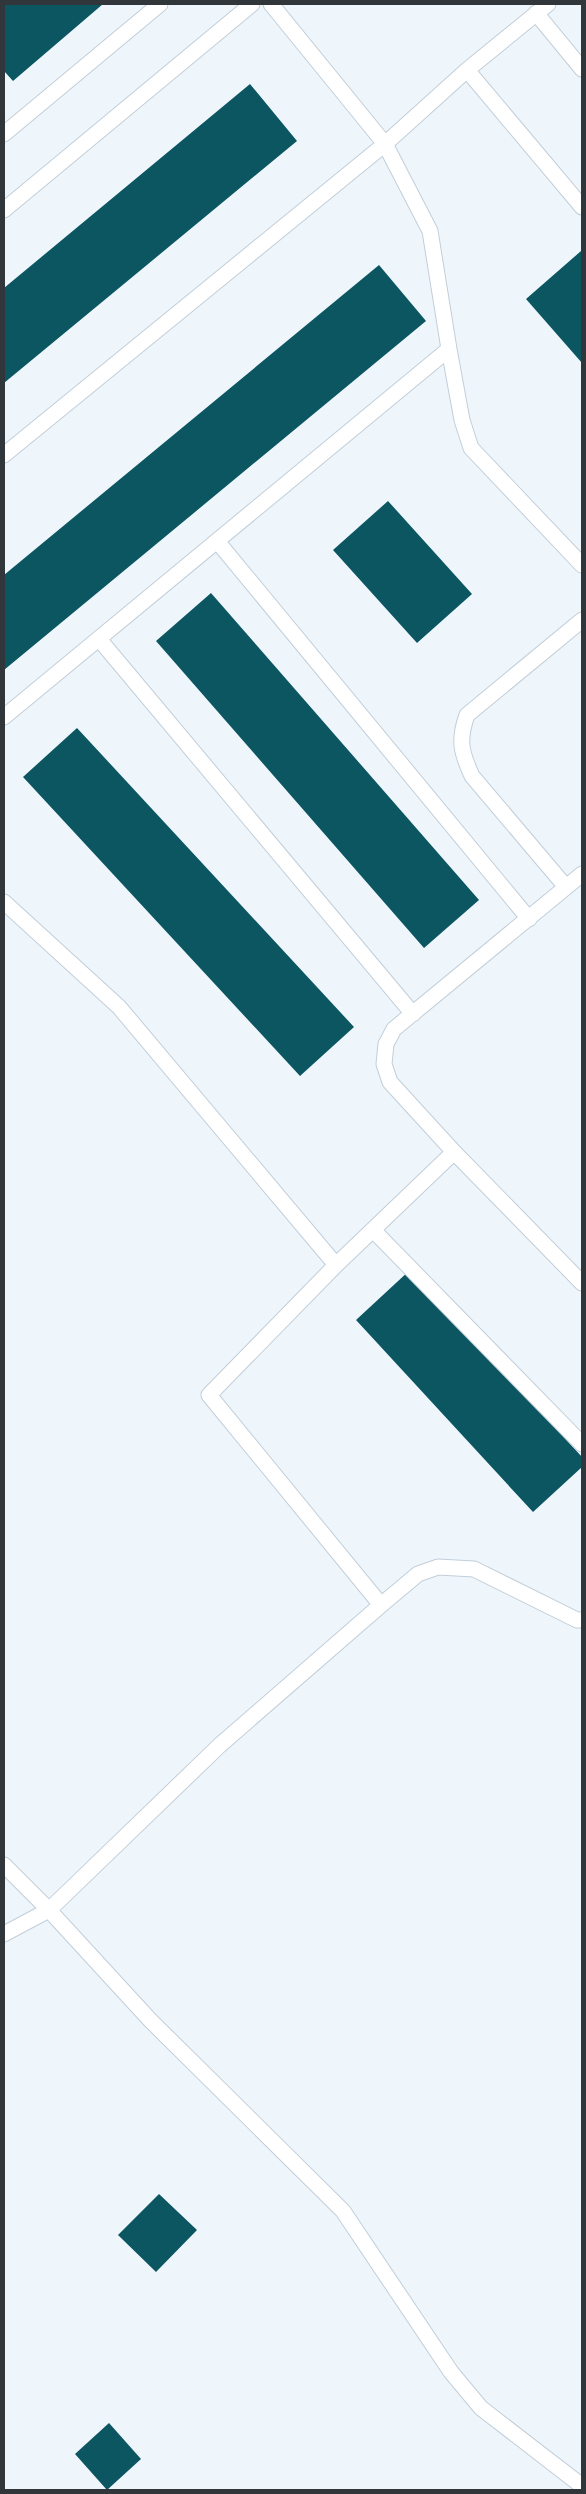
<svg xmlns="http://www.w3.org/2000/svg" width="586" height="2494" viewBox="0 0 586 2494" font-family="'Source Sans 3',sans-serif">
<style>
.building{fill:#0b5661}
.lines{fill:none;stroke-linecap:round;stroke-linejoin:round}
.service-casing{stroke:#c2ced9;stroke-width:17}
.service{stroke:#fff;stroke-width:15}
</style>
<rect width="100%" height="100%" fill="#eef6fc"/>
<!-- building -->
<path class="building" d="M4,4H103L13,81L4,71Z
M250,84L297,141L4,383V288Z
M581,251L582,252V363L526,299Z
M379,265L426,321L4,670V575Z
M388,501L472,594L417,643L333,550Z
M211,593L479,900L424,948L156,641Z
M77,728L354,1027L300,1076L23,777Z
M410,1270L582,1457V1467L533,1512L356,1320Z
M159,2194L197,2230L156,2272L118,2235Z
M109,2423L141,2459L107,2490L75,2454Z"/>
<g class="lines">
<!-- service casing -->
<g class="service-casing">
<path id="service" d="M536,13L582,69
M467,70L582,207
M4,134L160,4
M4,210L252,4
M449,349L462,420L471,448L582,565
M4,455L385,144L467,70L548,4
M217,541L529,919
M99,639L413,1014
M4,717L449,349L430,231L385,144L271,4
M582,874L394,1029L386,1044L384,1064L390,1082L454,1152L582,1283
M566,887L472,776C461,752 458,740 467,715L582,620
M4,902L119,1007L336,1265
M454,1152L336,1265L209,1395L381,1605L418,1574L438,1567L474,1569L577,1620H582
M374,1231L582,1444
M4,1865L49,1910L150,2020L343,2211L451,2372L481,2408L582,2486
M4,1934L49,1910L220,1745L381,1605"/>
</g>
<!-- service -->
<use href="#service" class="service"/>
</g>
<!-- border -->
<rect width="586" height="2494" fill="none" stroke="#31363b" stroke-width="10"/>
</svg>
